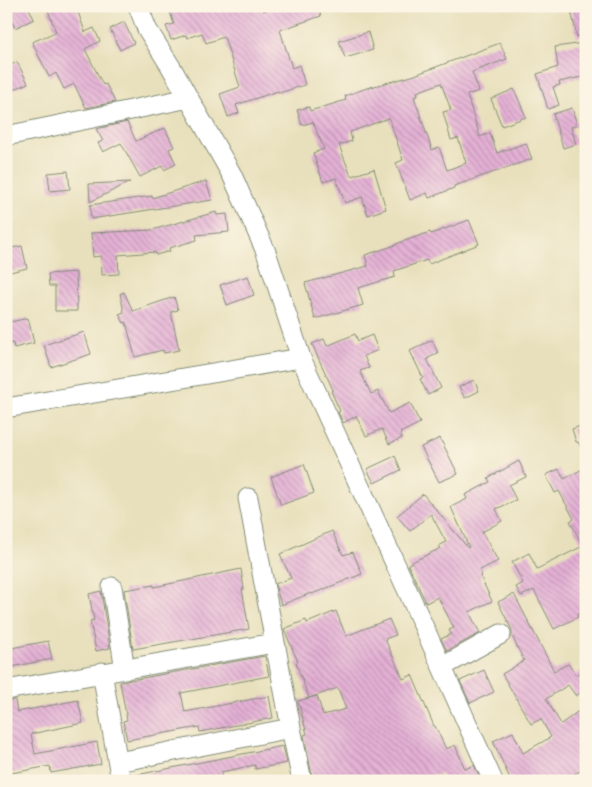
<svg xmlns="http://www.w3.org/2000/svg" width="592" height="787" viewBox="0 0 592 787" font-family="'Comic Neue',sans-serif">
<style>
.building{fill:url(#building-back-hatch);fill-rule:evenodd}
.lines{fill:none;stroke-linecap:round;stroke-linejoin:round}
.minor-casing{stroke:#848e78;stroke-width:21}
.minor{stroke:#fff;stroke-width:19}
</style>
<defs>
<pattern id="building-back-hatch" width="6" height="6" patternUnits="userSpaceOnUse" patternTransform="scale(1.25)"><rect width="6" height="6" fill="#e5b1d6"/><path d="M-1 5l2 2M0 0l6 6M5-1l2 2" fill="none" stroke="#b991ae"/></pattern>
</defs>
<rect width="100%" height="100%" fill="#fcf5e5"/>
<filter id="ink" filterUnits="userSpaceOnUse"><feTurbulence type="fractalNoise" baseFrequency=".02" numOctaves="2"/><feDisplacementMap in="SourceGraphic" scale="10" xChannelSelector="R" yChannelSelector="G"/><feConvolveMatrix kernelMatrix="1 2 1 2 8 2 1 2 1" color-interpolation-filters="sRGB"/></filter>
<filter id="wash" filterUnits="userSpaceOnUse"><feTurbulence type="fractalNoise" baseFrequency=".0096" numOctaves="4" result="noise"/><feDisplacementMap in="SourceGraphic" scale="20" xChannelSelector="R" yChannelSelector="G"/><feGaussianBlur stdDeviation="1.12" result="paint"/><feColorMatrix in="noise" values="0 0 0 0 0 0 0 0 0 0 0 0 0 0 0 0 0 1.4 0 .05"/><feComposite in="paint" operator="in"/></filter>
<g filter="url(#wash)">
<rect width="100%" height="100%" fill="#e8e0bc"/>
<g id="blocks">
<!-- building -->
<path class="building" d="M21,6H28L34,19L15,28L7,13Z
M59,6H76L85,32L94,28L100,41L85,49L103,85L106,84L115,102L86,108L74,84L64,89L56,73L49,77L32,42L56,32L48,10Z
M168,6H261L263,11L279,6H318L321,16L280,30L292,68L299,65L305,85L279,93L278,91L236,105L239,113L228,117L220,94L240,87L224,37L206,43L202,33L187,38L186,35L171,40L166,26L174,24Z
M570,6H586V35L577,37Z
M124,22L134,43L120,50L110,29Z
M368,32L373,50L345,58L339,41Z
M500,43L507,59L472,72L479,91L467,95L480,137L490,133L497,153L526,143L532,159L454,186V188L429,198L427,193L410,200L396,163L403,160L389,118L350,132L352,141L339,145L351,176L374,169L386,209L368,215L362,197L345,203L336,178L323,182L313,153L324,149L313,122L302,125L297,110L309,107L310,111L346,100L345,96L367,88L412,76ZM441,83L451,110L443,112L451,140L458,138L466,163L447,170L439,147L432,150L414,97L418,96L417,92Z
M584,43L586,76L559,82L560,85L553,87L559,105L548,109L537,74L558,67L555,47Z
M17,62L28,83L6,93V67Z
M514,89L526,117L502,126L491,99Z
M572,108L577,125L571,127L576,144L563,148L553,114Z
M127,122L136,141L165,128L174,147L169,149L176,164L164,170L162,166L140,177L121,143L103,152L98,143L103,141L96,129Z
M68,171L70,189L50,191L48,173Z
M206,181L212,200L91,219L90,205L152,196V198Z
M130,182L90,202L89,184Z
M216,212L217,215L227,214L229,232L196,235L197,240L169,248L170,251L156,255L155,252L118,255L119,274L102,275L101,256L93,257L91,233L152,230Z
M469,220L479,244L429,264L427,260L394,271L395,277L358,288L363,305L315,319L305,283L368,266L365,255L396,245V244L430,232L431,234Z
M22,246L27,268L6,273V249Z
M76,272L77,311H55V286H49L48,274Z
M248,276L254,295L227,305L220,285Z
M124,292L133,311L174,297L178,310L171,312L179,350L164,353L163,350L135,357L126,322L124,323L119,314L124,312L120,294Z
M28,318L34,343L14,348L13,343L6,344V323Z
M84,332L91,354L51,367L44,345Z
M355,334L358,341L372,335L378,350L364,356L369,368L360,371L371,394L378,391L389,413L410,403L420,423L400,433L402,438L389,444L382,429L366,436L356,416L343,423L338,412L340,411L331,391L333,390L312,344L324,339L327,346Z
M432,340L438,353L427,359L441,388L428,395L420,379L423,378L410,351Z
M474,380L479,391L465,398L459,387Z
M586,424V455L578,442H576L572,429Z
M440,438L458,474L439,482L421,447Z
M395,456L401,470L374,483L367,469Z
M519,461L526,477L509,485L516,500L496,509L502,521L482,532L498,561L480,570L482,574L480,576L492,601L469,612L480,633L447,651L441,639L451,634L449,630L454,628L438,597L426,603L408,564L441,548L439,546L446,542L431,514L410,531L397,516L423,494L468,548L469,547L451,507L467,499L465,495L490,482L488,478Z
M304,464L314,493L281,505L271,477Z
M586,467V610L577,615L578,617L554,629L534,590L521,596L516,587L523,583L512,562L529,553L537,569L583,546L570,521L574,519L559,491L555,493L546,475L559,469L564,479Z
M332,531L343,555L353,552L362,574L312,594L311,593L281,605L275,584L291,578L280,554Z
M241,569L244,589H242L249,629L133,649L124,590L154,585V587Z
M101,591L110,648L96,651L90,621L94,620L89,594Z
M514,594L554,671L568,664L576,675L586,667V689L576,696L568,685L546,699L561,724L580,710L586,718V768L561,781H511L493,741L513,732L523,753L551,737L541,719L531,724L502,674L524,661L512,636V630L498,602Z
M336,611L346,636L389,619L396,635L385,639L403,679L412,675L434,726H435L446,749L455,745L465,769L474,765L479,776L468,781H444L441,773L424,781H313L304,735L307,734L298,701L317,696L323,715L346,709L338,688L309,698L296,663L298,662L284,629L306,620L307,623Z
M48,641L52,659L6,668V649Z
M265,656L269,676L181,693L185,712L269,696L273,718L200,732L199,727L127,740L123,721L127,720L120,682Z
M484,670L494,692L470,703L460,681Z
M15,700L17,712L78,700L83,723L31,734L35,754L97,742L101,764L51,773L50,766L6,774V701Z
M283,746L287,763L255,769V765L221,772L222,778L210,781H137L136,775Z"/>
</g>
</g>
<g filter="url(#ink)">
<use href="#blocks" fill-opacity="0" stroke="#848e78" stroke-width="1"/>
<g class="lines">
<!-- minor casing -->
<g class="minor-casing">
<path id="minor" d="M138,6L147,29L171,67L232,175L266,252L301,358L410,596L493,781
M6,136L189,98
M6,408L301,358
M248,498L291,728L302,781
M112,587L125,670
M442,667L501,634
M102,672L121,781
M6,690L274,643
M118,762L291,728"/>
</g>
<!-- minor -->
<use href="#minor" class="minor"/>
</g>
</g>
<!-- margin -->
<rect width="592" height="787" fill="none" stroke="#fcf5e5" stroke-width="25"/>
</svg>
